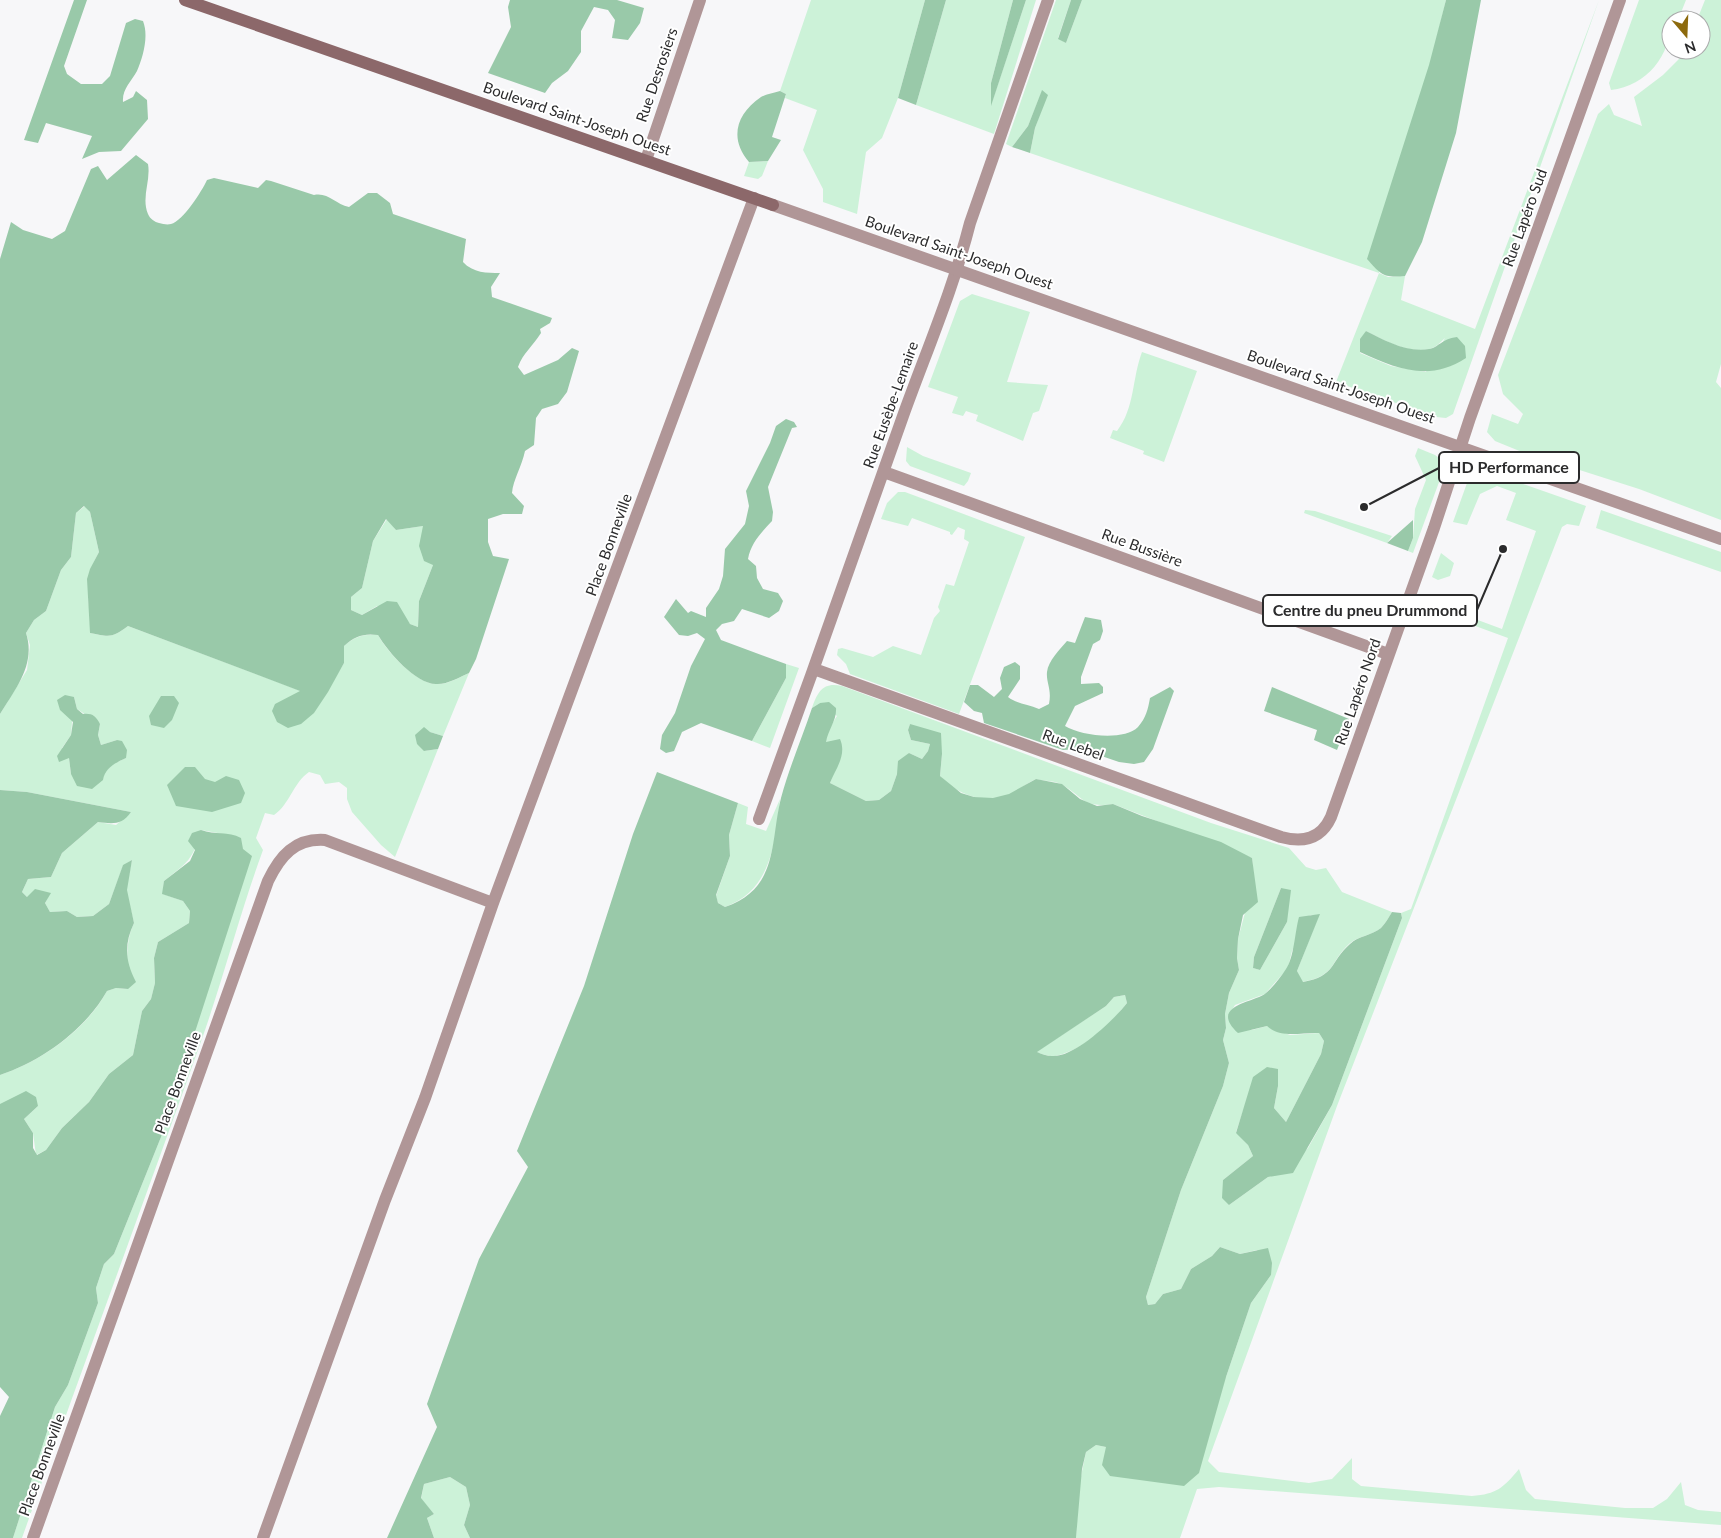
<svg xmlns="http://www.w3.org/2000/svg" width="1721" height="1538" viewBox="0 0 1721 1538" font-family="Lato,sans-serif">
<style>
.green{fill:#ccf2d8;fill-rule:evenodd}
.forest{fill:#99c9a9;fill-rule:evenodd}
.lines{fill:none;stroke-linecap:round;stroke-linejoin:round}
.minor{stroke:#b09697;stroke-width:12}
.tertiary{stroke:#b09697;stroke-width:12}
.secondary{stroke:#8c686a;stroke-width:12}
.labels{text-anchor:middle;stroke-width:4;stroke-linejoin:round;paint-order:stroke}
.street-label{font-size:15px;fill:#2b2b2c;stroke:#fff}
.leader{fill:none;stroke:#2b2b2c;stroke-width:2}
.callout-dot{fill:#2b2b2c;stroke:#fff;stroke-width:2}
.callout{fill:#fff;stroke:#2b2b2c;stroke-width:2}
.callout-label{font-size:16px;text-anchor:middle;font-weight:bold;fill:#2b2b2c}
</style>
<rect width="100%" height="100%" fill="#f7f7f9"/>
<!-- green -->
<path class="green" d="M811,0H925L898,98L882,138L866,152L857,214L823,202V189L803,150L817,110L785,98L786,94L780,91Z
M946,0H1013L991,83V105L1026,0H1036L994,134L916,105Z
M1056,0H1071L1058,38L1066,43L1082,0H1446L1379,273L1388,277L1405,276L1401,300L1475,329L1599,0L1453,414L1446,418L1436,417L1336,382L1379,273L1030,153L1035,128L1047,95L1042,91L1028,126L1012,147L1006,144ZM1366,331C1384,340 1408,354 1429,349C1435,348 1441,342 1445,338L1426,372L1391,366L1360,353Z
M1639,0H1686L1678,20H1671C1671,55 1647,86 1611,90L1609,83Z
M1705,0H1721V364L1716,382L1721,388V520L1639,489L1517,450L1495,441L1487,432L1492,414L1518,424L1523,414L1503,394L1498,375L1598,114L1609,104L1614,115L1642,126L1634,97L1663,75L1688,50H1701V20H1697Z
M768,161L762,176L758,179L744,176L749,162Z
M972,294L1030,312L1007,382L1048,385L1039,411L1033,413L1023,441L976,421L978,415L966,411L963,416L952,413L958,397L928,387L960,301Z
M1142,352L1197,371L1164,462L1143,454L1144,451L1110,438L1113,430L1117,431C1135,408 1132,378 1142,352Z
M907,447L923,456L971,473L968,481L964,486L910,466L906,461Z
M1418,448L1435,455L1440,459L1442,474L1413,553L1408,551L1413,538L1415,509L1426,480L1415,456Z
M1476,469H1480L1586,506L1579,526L1567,524L1562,527L1337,1106L1208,1461L1219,1472L1309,1483L1332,1479L1352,1458V1479L1361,1486L1472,1496C1497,1494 1503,1488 1519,1469L1526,1490L1535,1499L1625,1508H1653L1667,1499L1681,1482L1685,1505L1698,1510L1721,1512V1525L1219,1487L1197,1489L1180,1538H1076L1079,1486L1086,1452L1096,1445L1106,1447L1226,1377L1251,1303L1271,1275L1257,1250L1240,1254L1220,1247L1212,1256L1191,1269L1181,1289L1163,1294L1155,1304L1148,1305L1146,1297L1181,1190L1223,1086L1229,1063L1223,1040L1226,1028L1225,1014L1229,993L1239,970L1237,958L1238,939L1254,879L1252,858L1113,804C1084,808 1085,799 1063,785C1057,781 1044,781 1036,779C1027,783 1018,791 1008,795C982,804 958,795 940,776L942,754L910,724L908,730L911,740L930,744L928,751L922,759L909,753L897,774L891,791L879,800L866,801L830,783C837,767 827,758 826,743C825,733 832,724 837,716L820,703L812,708C818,691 823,682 842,686L1211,823L1289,848L1306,867L1316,870L1326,868L1342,892L1392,912C1389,917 1385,924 1381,928C1373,935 1358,936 1349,944C1329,963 1336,976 1302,982L1297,971L1319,915H1310L1292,951L1288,968L1265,994L1235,1005L1229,1015L1252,1030L1267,1026L1290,1035L1319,1033L1324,1041L1321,1054L1286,1122L1274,1108L1278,1086L1243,1111L1236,1132L1248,1145L1253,1156L1223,1180L1229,1205L1268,1177L1282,1173L1308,1148L1332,1105L1402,918L1401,913L1411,909L1508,638L1429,609L1423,603L1424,600L1502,629L1536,531L1506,520L1516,493L1497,486L1480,494L1467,525L1453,522L1471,472ZM1281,888L1287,922L1260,970L1253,968L1254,957Z
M898,492H905L1025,537L959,714L850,674L846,664L837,655L838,649L842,648L873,657L893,646L921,655L934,618L940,611L938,607L946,584L954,586L969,542L964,539L965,530L958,527L952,535L950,534V532L912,518L908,526L881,519L887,503Z
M85,506L90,512L99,552C81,584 91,599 90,633C110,637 112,638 128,626L301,691L314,712L344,663V646C355,636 364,634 378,635C387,652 417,684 436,684C447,685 460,677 469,673L443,736L430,732L424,751L438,749L395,857L381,845L352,812L347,799V788L339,782L325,784L320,775L309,772C293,783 290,804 274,815L265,813L256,838L263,850C241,910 225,972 204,1033C144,1202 82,1369 22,1538H13L55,1407L68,1385L98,1303L96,1288L104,1264L114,1254L161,1137L243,849L223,834L201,830C193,860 188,862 164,881L163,894L183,901L190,911L189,923L158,942L154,958L155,983L151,999L142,1011L133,1055L109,1074L89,1102L62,1128L46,1150L36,1155L33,1133L24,1119L38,1106L0,1104V1075C42,1061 86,1030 107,991L116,988L128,989C128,966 124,944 134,923L126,890L132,860L123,866L109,904L93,916L77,917L67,911L50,912L45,903L50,893L27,897L22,892L28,879L51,877L62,853L98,822L116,825L131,812L27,792L0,790V714L27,670L30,645L26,633L34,620L46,611L61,570L71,557L76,513ZM74,697L77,709L100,724L98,735L101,745L117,740L126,758L113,764L104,773L71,774L69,758L62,748L71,735Z
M1305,510L1315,511L1392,536L1387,543L1304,513Z
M1601,510L1721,552V572L1596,528Z
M387,519L396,530L423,526L433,565L419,601L418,627L410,624L400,612L377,606L362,615L351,610V597L362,588L373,541Z
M1441,553L1454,563L1450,576L1438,580L1432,577Z
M786,664L799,668L770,748L752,741L786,678Z
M780,799C775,842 772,890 725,907L718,903L716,896L730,856L729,835L738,803L748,807L746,824L766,831Z
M1125,995L1127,1003C1110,1025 1084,1050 1055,1056C1050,1057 1042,1054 1036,1052L1106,1006L1114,997Z
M450,1477L466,1487L470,1505L464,1525L470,1538H434L427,1518L434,1514L421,1499L424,1484Z"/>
<!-- forest -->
<path class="forest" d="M74,0H87L64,66L67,74L81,84H102L110,76L126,23L135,19L143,21C149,36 143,57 137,71C131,82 122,89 123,102L133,97L136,91L147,100L148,119L121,151L99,152L82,159L92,136L46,123L38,143L24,140Z
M510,0H617L644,8L640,23L628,40L612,38L615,20L608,10L594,7L581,31V52L568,71L552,83L545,93L488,73L511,27L508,7Z
M925,0H946L916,105L898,98Z
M1013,0H1026L991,106V83Z
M1071,0H1082L1066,43L1058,39Z
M1446,0H1481L1456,133L1422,242L1405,276C1384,278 1381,275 1367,259L1429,65Z
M1042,90L1048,95L1035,128L1030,153L1012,147L1028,126Z
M780,91L786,94L772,137L781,140L768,161L749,162C729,139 736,114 761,97C766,94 774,93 780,91Z
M136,155L148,164C151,181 141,197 148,214C150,219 155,222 159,223C163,224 167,225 171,224C183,221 202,191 207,180L214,178L258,188L266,180L271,181L314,195C328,192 335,204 349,207L368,193H377L390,203L393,214L466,239L463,262C473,273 487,273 500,273L491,287L492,297L552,318L550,323L540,329L541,333C533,346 523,353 518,367L524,375L558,360L572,348L579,351L567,392L558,404L542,409L536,418L534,445L525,451C522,466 513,480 512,493L524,506L522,514H503L488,519V542L493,556L509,559L476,659L469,673C460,677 446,685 436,684C416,684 388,652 378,635C364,633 355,636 344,646V663L328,692L314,713L301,724L288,728L277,722L272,711L275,704L300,691L128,626C112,638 110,637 90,633L87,579L90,569L99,552L90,512L84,506L76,513L71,557L61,570L46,611L34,620L26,633C36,664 16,688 0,714V259L11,222L23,230L52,239L65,231L91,169L98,166L107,180ZM386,519L396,530L423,526L419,546L424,561L433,565L419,601L418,627L410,624L397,602L387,601L362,615L351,610V597L362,588L373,541Z
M1366,331C1384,340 1407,353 1429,349C1438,348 1441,339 1457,337L1465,346L1466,358C1430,382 1396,369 1360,352V339Z
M786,419L794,422L797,427L792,428L768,487L773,512L772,521C761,533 751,543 748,559L756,566L757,578L763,589L778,593L783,601L779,611L769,618L742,609L734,621L722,624L716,630L721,640L786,664V678L752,741L701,723L682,732L674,751L666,753L660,749L662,735L675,713L691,666L705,639L697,633L688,636L679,635L664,617L676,599L688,613L691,611L706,617V608L719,589L723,576L725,549L745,524L749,506L746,491L770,443L776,426Z
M1413,520V538L1408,551L1387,543Z
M1085,617L1101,620L1103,631L1100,640L1093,644L1081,677V684L1099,683L1103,687V693L1075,706L1065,726C1081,736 1124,741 1138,727C1146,718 1148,709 1150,698L1170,687L1174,691L1153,749L1144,762L1134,764L1119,762L1081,749L1063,750L984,723L982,713L974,711L964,702L970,685H978L994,697L1002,689L1000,678L1004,667L1015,662L1020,666V679L1008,697C1017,704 1028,704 1039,709L1049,704C1052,689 1046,683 1047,672C1048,661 1060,649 1067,641L1075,643Z
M1272,687L1349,719L1337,750L1314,740L1317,730L1264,711Z
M65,695L74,697L77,709L83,714C92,713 96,716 100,724L98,735L101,745L117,740L122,741L127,750L126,758C115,763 105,768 103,780L92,789L77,786L71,774L69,758L59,762L57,756L71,735L73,722L60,710L57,700Z
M161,696H174L179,703L172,720L164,728L151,725L149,716Z
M829,702L836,708C837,720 828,730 826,742L840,739C847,755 836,768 830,783L866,801L879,800L891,791L897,774L898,761L909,753L922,759L928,751L930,744L911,740L908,730L910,724L941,733L942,754L940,776L961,793L974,797L993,798L1009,794L1036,779L1062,784L1080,799L1097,806L1113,804L1142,816L1221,842L1252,858L1258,902L1243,915L1238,939L1237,958L1239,970L1229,993L1225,1014L1226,1028L1223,1040L1229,1063L1223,1086L1181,1190L1146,1297L1148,1305L1155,1304L1163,1294L1181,1289L1191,1269L1212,1256L1220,1247L1240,1254L1268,1248L1272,1263L1271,1275L1251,1303L1226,1377L1199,1473L1184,1486L1110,1476L1102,1465L1106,1447L1096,1445L1086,1452L1082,1469L1076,1538H470L464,1525L470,1505L466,1487L450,1477L424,1484L421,1498L434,1514L427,1518L434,1538H387L437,1427L427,1404L479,1259L528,1167L517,1151L584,986L633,834L657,772L738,803L729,835L730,856L716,895L718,903L725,907C779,889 770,842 781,798C789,768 802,738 812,708L820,703ZM1125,995L1127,1003C1114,1020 1074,1058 1052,1056C1047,1056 1041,1054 1037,1052L1106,1006L1114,997Z
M424,727L430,732L443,736L438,749L424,751L417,744L415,735Z
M185,767H195L205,779L215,782L226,776L239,780L245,793L241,803L212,812L176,806L167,785Z
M0,790L27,792L131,812C122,825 113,824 98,822L62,853L51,877L28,879L22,892L27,897L35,889L51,893L45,903L50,912L67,911L77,917L93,916L109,904L123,865L132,860L127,890L134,923C124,944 125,961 136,982L128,989L116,988L107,991C85,1030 42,1061 0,1075Z
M201,830C215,835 228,831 241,838L243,849L252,856L161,1137L114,1254L104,1264L96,1288L98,1303L68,1385L55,1407L13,1538H0V1416L9,1397L0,1387V1104L26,1091L36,1097L38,1106L24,1119L33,1133V1148L37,1155L46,1150L62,1128L89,1102L109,1074L133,1055L142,1011L151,999L155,983L154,958L158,942L189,923L190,911L183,901L162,894L164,881L190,861L195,850L188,841L192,833Z
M1281,888L1291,890L1287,922L1260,970L1253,968L1254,957Z
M1392,912L1401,913L1402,918L1332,1105L1293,1173L1268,1177L1229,1205L1222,1198L1223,1180L1253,1156L1248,1145L1236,1133L1253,1077L1267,1067L1278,1069V1086L1274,1108L1286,1122L1321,1054L1324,1041L1319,1033C1302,1032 1281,1039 1267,1026L1238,1033C1208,1005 1254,1003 1266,993C1273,987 1281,977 1286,969C1294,958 1295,931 1299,917L1320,914L1297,971L1303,982C1336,976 1329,963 1350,944C1358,936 1373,935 1381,928C1385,924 1389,917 1392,912Z"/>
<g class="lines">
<!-- minor -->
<path class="minor" d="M646,160L700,0
M884,472L1388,654
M814,669L1281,837C1303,843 1321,839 1331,817L1434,528L1470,418L1620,0
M759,819C808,685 856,551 903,416C926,352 953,290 970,223L1048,0
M33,1538L268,881C280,856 295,838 325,840L493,903
M263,1538L385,1200L425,1098L493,903L754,198"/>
<!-- tertiary -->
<path class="tertiary" d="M773,205L1721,539"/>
<!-- secondary -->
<path class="secondary" d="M185,0L773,205"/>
</g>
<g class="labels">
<!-- street labels -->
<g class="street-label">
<text transform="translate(657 75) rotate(-71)" y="5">Rue Desrosiers</text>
<text transform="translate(577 119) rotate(19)" y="5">Boulevard Saint-Joseph Ouest</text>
<text transform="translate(1525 218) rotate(-70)" y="5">Rue Lapéro Sud</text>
<text transform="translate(959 253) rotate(19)" y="5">Boulevard Saint-Joseph Ouest</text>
<text transform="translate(1341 387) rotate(19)" y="5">Boulevard Saint-Joseph Ouest</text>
<text transform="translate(891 405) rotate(-70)" y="5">Rue Eusèbe-Lemaire</text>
<text transform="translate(609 545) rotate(-70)" y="5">Place Bonneville</text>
<text transform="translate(1142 548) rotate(20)" y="5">Rue Bussière</text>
<text transform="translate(1358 692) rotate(-71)" y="5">Rue Lapéro Nord</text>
<text transform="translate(1073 745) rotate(20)" y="5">Rue Lebel</text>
<text transform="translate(178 1083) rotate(-70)" y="5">Place Bonneville</text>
<text transform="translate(42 1465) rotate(-70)" y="5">Place Bonneville</text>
</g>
</g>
<!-- callouts -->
<path class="leader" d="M1364 507L1439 468M1503 549L1477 610"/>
<g class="callout-dot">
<circle cx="1364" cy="507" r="5"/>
<circle cx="1503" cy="549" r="5"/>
</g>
<g class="callout">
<rect x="1439" y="452" width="140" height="31" rx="5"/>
<rect x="1263" y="595" width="214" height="31" rx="5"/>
</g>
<g class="callout-label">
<text x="1509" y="473">HD Performance</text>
<text x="1370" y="616">Centre du pneu Drummond</text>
</g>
<!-- north arrow -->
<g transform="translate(1686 35) rotate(161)"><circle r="24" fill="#ffffff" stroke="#aaaaab"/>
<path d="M0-4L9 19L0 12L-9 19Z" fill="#8d6a0d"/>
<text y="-8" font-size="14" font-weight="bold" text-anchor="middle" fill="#2b2b2c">N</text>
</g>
</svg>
